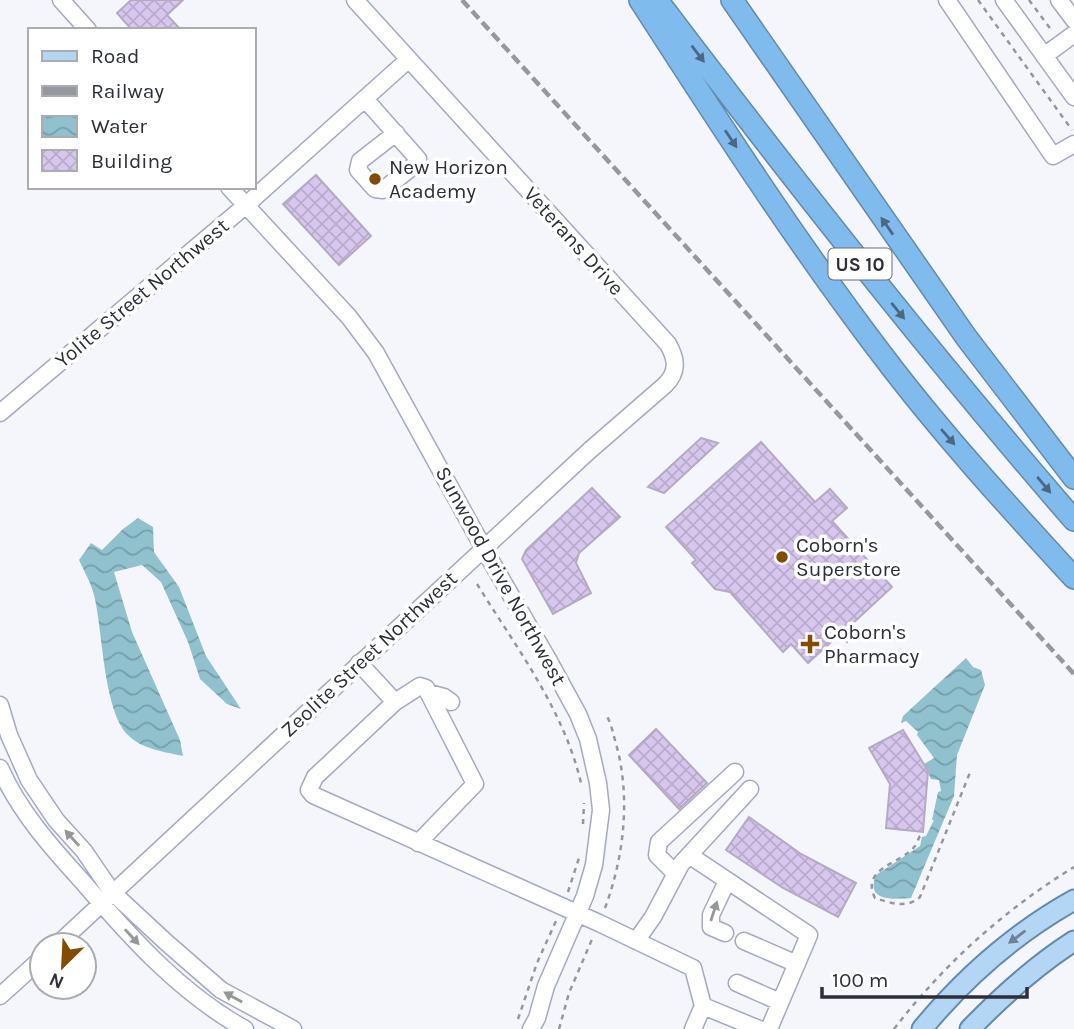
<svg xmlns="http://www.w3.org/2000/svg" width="1074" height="1029" viewBox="0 0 1074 1029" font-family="Karla,sans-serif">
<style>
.water{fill:url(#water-waves)}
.building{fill:url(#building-cross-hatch);stroke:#b4aac3;stroke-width:2}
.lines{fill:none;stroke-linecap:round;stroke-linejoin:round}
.minor-casing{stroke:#a3a9c3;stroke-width:19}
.major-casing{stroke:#628aad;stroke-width:23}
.highway-casing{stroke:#628aad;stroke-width:24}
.path{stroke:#95979f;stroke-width:2.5;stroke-dasharray:5 5;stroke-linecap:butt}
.minor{stroke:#fff;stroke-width:16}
.major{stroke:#b2d6f4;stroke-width:19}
.highway{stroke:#7fbbec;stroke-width:21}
.rail{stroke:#9698a0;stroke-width:4.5;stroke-dasharray:10 5;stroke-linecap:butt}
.oneway{fill:#4d6781}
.oneway2{fill:#96979c}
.oneway3{fill:#6f8296}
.poi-dot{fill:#854c00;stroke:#fff;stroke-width:2.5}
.labels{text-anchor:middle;stroke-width:7;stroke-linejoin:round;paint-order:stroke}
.shield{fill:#fff;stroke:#6b6d74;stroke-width:2}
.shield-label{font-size:19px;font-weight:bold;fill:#2c2f39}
.poi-label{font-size:21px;fill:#2c2f39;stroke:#fff;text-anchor:start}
.street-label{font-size:21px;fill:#2c2f39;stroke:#fff}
</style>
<defs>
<pattern id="water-waves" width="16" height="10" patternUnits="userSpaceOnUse" patternTransform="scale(1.75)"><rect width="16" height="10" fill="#8fc2ce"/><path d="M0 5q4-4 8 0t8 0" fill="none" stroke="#759ea8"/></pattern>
<pattern id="building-cross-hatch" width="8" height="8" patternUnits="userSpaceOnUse" patternTransform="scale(1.75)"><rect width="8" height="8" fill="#d7c7ee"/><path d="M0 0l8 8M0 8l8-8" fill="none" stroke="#b9abcd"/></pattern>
</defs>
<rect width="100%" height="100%" fill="#f5f6fc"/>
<!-- water -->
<path class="water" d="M138,518L153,527L154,552L179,587L206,656L241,709L227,704L200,679L188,642L161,582L142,565L114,572L132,632L180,740L183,756C165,752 141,749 128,735C103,710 103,630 94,595C91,583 84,571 79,560L91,543L102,550L123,529Z
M966,658L973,667L981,670L985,685L957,755L954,796L911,898C894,899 865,902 876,875L920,846L922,837L926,836L934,820H932L938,792L941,791L939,780L931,779L924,764L934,758L917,735L918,732L906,721L901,723L903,716Z"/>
<!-- building -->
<path class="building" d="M131,0H183L167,15L181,30H132L117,13Z
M316,175L371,236L339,265L283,204Z
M701,438L718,443L664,493L648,487Z
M761,442L815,502L830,489L847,508L832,521L892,587L851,625L858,633L847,642L840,634L808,663L791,644L783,652L730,592L715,589L692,563L696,560L666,527Z
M592,488L620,517L579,553L576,563L591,593L553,614L522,559L526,550Z
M656,729L707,783L679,809L629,755Z
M903,730L928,771L923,832L886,828L890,784L869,748Z
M749,817L801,854L856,883L838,917L783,888L726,850Z"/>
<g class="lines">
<!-- minor casing -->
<g class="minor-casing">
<path id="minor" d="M61,0L88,30
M947,0L1053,156L1074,144
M1004,0L1074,97
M1059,0L1074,20
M1044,56L1074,34
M365,99L418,159L416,164L383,190L375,189L358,170L360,161L396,133
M229,187L349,317L376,353L484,549L549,661L578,714L588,739L598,783L601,810L594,865L585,896L546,986L537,1018L531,1029
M0,413L245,206L409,59
M359,663L395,702L315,777L309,790L313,795L599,923L693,968L703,1006L759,1029
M429,693L444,697L451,702
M395,702L420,686L426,688L475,784L418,843
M0,705L9,735L29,780L56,820L84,851L112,892L167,943L221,990L293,1029
M0,768C19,811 51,847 82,881C130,937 180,993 245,1029
M689,855L809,935L769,1029
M675,873L657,855L659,842L735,772
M725,933L711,927V915L727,881
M636,941L653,917L681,864L750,789
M744,941L797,964
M57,945L589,451L665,385C678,372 677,360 668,344L355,0
M737,983L780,1002
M0,996L42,958
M693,1029L703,1006"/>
</g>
<!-- major casing -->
<g class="major-casing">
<path id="major" d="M922,1029C965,977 1015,933 1074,900
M970,1029C1002,996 1035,966 1074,941"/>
</g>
<!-- highway casing -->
<g class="highway-casing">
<path id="highway" d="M640,0C718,121 796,242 883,356C942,434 1008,506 1074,578
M657,0C791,177 928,352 1074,520
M732,0L966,337L1074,478"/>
</g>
<!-- path -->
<path class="path" d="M978,0L1072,130
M1029,0L1052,31
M477,584C516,647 564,710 581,783
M583,824L584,803
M920,836C919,837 916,846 915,846C901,864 860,868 875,898C890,903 907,909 920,897L971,770
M568,892L579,858
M605,908C624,857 631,797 616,744C613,733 611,722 605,713
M518,1019L537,963L556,921
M559,1029L569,993L593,937
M894,1029C944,964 1004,910 1074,867"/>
<!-- minor -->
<use href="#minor" class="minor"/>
<!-- major -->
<use href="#major" class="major"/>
<!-- highway -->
<use href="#highway" class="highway"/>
<!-- rail -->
<path class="rail" d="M462,0L1074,674"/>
</g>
<!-- one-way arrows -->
<defs><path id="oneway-solid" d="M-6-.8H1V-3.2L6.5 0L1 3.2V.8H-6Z" transform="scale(1.75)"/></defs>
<g class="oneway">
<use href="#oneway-solid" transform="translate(698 54) rotate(53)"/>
<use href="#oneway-solid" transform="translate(731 139) rotate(56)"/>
<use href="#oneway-solid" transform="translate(887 226) rotate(-125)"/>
<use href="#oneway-solid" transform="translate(898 311) rotate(51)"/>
<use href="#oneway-solid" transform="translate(948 437) rotate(49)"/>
<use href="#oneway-solid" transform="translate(1044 485) rotate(50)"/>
</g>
<g class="oneway2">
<use href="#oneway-solid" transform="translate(72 838) rotate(-132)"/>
<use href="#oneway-solid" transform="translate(714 911) rotate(-72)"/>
<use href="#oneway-solid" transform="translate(132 937) rotate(47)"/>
<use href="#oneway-solid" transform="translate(233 997) rotate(-151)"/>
</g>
<use class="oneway3" href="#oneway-solid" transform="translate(1017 937) rotate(143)"/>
<!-- markers -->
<g class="poi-dot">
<circle cx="375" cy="179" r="7"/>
<circle cx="782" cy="557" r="7"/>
<path d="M806.5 633.5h7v7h7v7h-7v7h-7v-7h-7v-7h7z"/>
</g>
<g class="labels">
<!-- shield labels -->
<rect class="shield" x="828.5" y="248.5" width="63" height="31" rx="5"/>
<g class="shield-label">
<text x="860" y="271">US 10</text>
</g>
<!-- poi labels -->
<g class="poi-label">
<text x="389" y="174">New Horizon<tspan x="389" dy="24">Academy</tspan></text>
<text x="796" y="552">Coborn's<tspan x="796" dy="24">Superstore</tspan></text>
<text x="824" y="639">Coborn's<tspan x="824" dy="24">Pharmacy</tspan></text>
</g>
<!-- street labels -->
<g class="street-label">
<text transform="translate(574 241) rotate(48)" y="7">Veterans Drive</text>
<text transform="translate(142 293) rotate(-40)" y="7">Yolite Street Northwest</text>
<text transform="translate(501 576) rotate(61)" y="7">Sunwood Drive Northwest</text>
<text transform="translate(369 654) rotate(-43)" y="7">Zeolite Street Northwest</text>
</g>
</g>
<!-- legend -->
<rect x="28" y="28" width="228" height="161" fill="#ffffff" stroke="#abacb0" stroke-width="2"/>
<rect x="42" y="51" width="35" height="10" fill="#b2d6f4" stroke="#abacb0" stroke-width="2"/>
<text x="91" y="63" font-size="21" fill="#2c2f39">Road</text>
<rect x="42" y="86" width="35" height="10" fill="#9698a0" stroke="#abacb0" stroke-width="2"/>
<text x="91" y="98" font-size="21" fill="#2c2f39">Railway</text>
<rect x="42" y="116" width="35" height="21" fill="url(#water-waves)" stroke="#abacb0" stroke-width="2"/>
<text x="91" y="133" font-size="21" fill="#2c2f39">Water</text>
<rect x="42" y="150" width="35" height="21" fill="url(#building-cross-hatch)" stroke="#abacb0" stroke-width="2"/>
<text x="91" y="168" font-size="21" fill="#2c2f39">Building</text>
<!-- north arrow -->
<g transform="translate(63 966) rotate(204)"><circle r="33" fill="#ffffff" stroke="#abacb0" stroke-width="2"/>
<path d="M0-5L12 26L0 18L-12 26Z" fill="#854c00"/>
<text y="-10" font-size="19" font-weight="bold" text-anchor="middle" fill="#2c2f39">N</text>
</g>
<!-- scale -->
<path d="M822 987v10h205v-10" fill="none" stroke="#2c2f39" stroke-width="3.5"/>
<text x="832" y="987" font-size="21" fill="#2c2f39" stroke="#ffffff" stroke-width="5" paint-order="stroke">100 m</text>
</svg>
